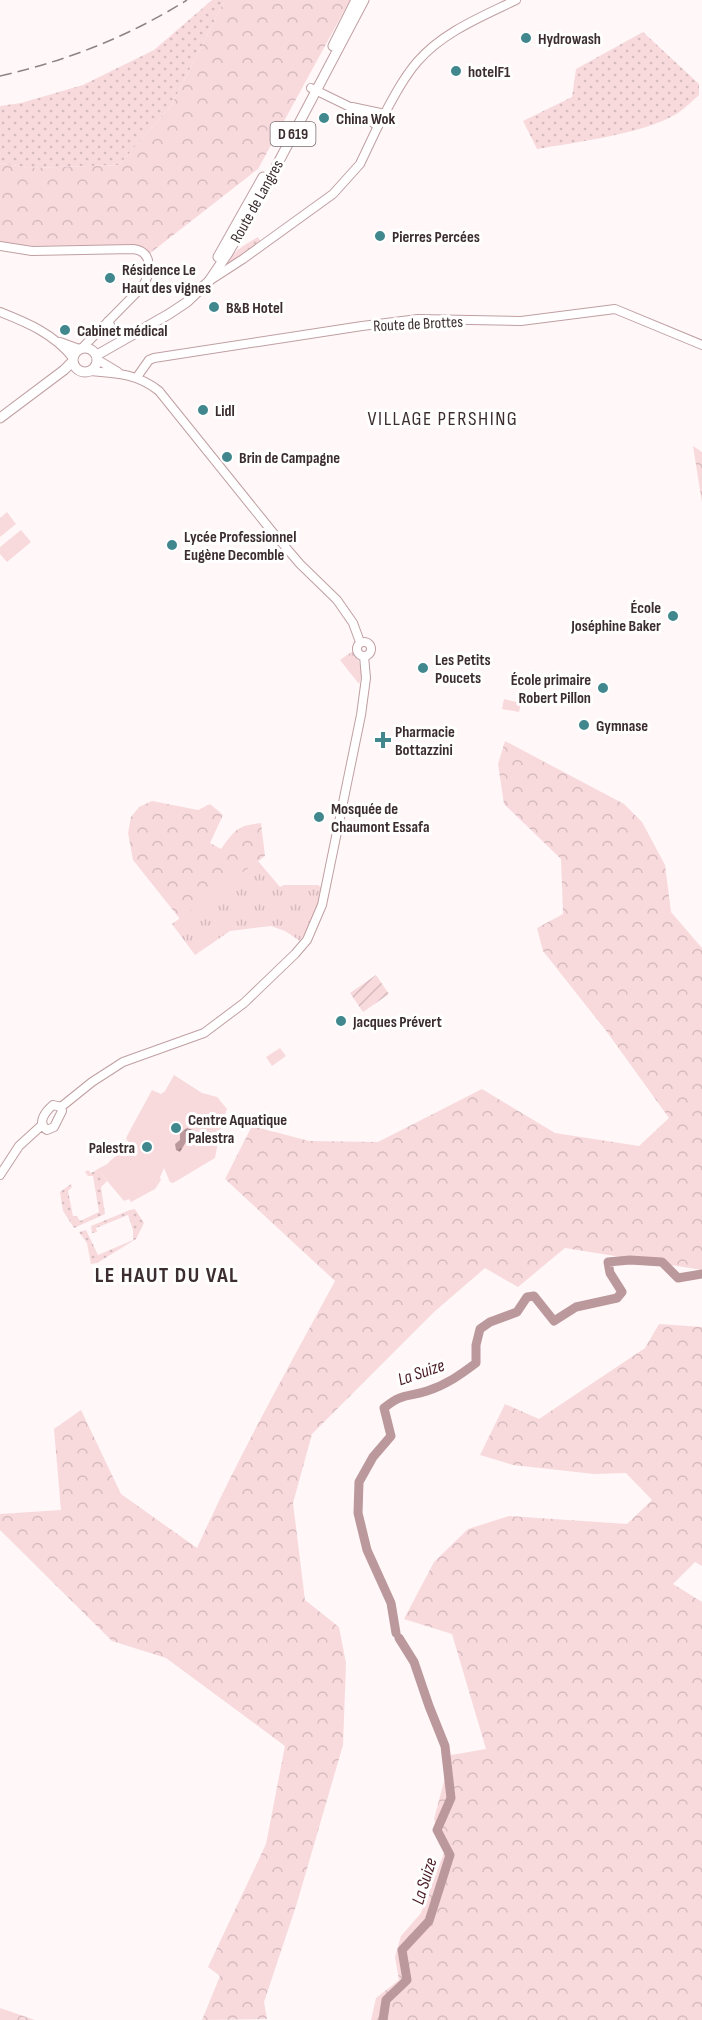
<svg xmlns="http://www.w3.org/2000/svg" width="702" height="2020" viewBox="0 0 702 2020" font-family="'Sofia Sans Condensed',sans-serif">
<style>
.grass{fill:url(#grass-dots)}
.forest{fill:url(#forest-crowns)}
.park{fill:url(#park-tufts)}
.garden{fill:url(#garden-furrows)}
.pitch{fill:#f8dadd}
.water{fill:url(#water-ripples)}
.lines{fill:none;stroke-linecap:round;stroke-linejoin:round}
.river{stroke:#bb989c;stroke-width:9}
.tertiary-casing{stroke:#c09fa2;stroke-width:10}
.secondary-casing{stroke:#c09fa2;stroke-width:10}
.primary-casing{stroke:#c09fa2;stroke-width:11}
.tertiary{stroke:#fff;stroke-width:8}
.secondary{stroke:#fff;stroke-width:8}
.primary{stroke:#fff;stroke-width:9}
.rail{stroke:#8f8485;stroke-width:1.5;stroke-dasharray:12 6;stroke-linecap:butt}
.poi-dot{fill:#40878e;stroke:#fff;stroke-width:2}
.labels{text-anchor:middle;stroke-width:6;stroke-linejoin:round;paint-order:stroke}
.shield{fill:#fff;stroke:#766d6e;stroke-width:1.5}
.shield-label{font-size:15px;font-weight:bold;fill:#3c2e30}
.poi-label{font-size:16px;font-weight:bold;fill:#3c2e30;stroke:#fff;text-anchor:start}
.street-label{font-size:16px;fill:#3c2e30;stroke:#fff}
.water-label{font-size:18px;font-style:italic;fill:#491b23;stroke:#fff}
.quarter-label{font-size:20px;letter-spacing:1.5px;fill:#3c2e30;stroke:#fff}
.district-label{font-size:22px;font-weight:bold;letter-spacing:1.5px;fill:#3c2e30;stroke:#fff}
</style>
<defs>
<pattern id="grass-dots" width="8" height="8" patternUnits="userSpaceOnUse" patternTransform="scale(1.5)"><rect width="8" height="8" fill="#f8dadd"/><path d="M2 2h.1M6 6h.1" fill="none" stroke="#d6bbbe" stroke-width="1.8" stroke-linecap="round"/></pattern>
<pattern id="forest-crowns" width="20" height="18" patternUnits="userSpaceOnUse" patternTransform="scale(1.5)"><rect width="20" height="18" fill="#f8dadd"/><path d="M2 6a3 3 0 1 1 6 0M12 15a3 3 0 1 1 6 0" fill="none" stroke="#d6bbbe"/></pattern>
<pattern id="park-tufts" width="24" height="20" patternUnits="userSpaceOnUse" patternTransform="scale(1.5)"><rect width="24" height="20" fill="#f8dadd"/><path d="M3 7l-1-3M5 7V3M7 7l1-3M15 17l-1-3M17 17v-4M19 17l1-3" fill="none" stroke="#d6bbbe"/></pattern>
<pattern id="garden-furrows" width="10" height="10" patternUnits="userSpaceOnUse" patternTransform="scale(1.5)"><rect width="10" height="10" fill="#f8dadd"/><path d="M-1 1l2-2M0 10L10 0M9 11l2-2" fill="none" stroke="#d6bbbe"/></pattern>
<pattern id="water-ripples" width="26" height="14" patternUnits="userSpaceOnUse" patternTransform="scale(1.5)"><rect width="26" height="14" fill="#bb989c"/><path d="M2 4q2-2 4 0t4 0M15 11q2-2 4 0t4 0" fill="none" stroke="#997c80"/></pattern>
</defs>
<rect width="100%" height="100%" fill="#fff7f8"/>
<!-- grass -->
<path class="grass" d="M212,0H225L171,106L119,165L28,168L0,163V106L21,103L83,85L154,50Z
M643,32L699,84V95C692,101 685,108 678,113C645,134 576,142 537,149L523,121L572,97L576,69Z
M258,237L261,242L220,274C230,253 239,248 258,237Z
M107,1164L102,1175L107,1181L101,1187L105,1214L74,1228L63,1211L60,1192L71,1184L72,1187L68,1191L73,1216H77L80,1221L99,1212L93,1176H88L85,1172L88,1170L91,1173Z
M135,1209L144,1223L136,1239L97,1263L91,1264L87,1243L79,1232L86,1230L98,1255L133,1240V1230L128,1215L96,1228L97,1232L92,1233L91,1226L130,1210Z"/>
<!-- forest -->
<path class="forest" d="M225,0H350L258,169L149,254L138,245L33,246L0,243V163L29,168L119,165L171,106Z
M693,446L702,452V503Z
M505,741L624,804L642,822L665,865L671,912L702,948V1270L565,1248L518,1287L485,1268L434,1312L312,1434L293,1503L305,1600L339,1627L346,1663L343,1745L297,1903L264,2002L267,2019L202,2020L220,1976L208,1967L266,1844L285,1746L166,1658L112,1641L0,1530V1514L61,1510L54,1429L81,1410L121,1494L197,1548C238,1457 287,1370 335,1281L225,1179L252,1126L309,1141L378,1142L482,1089L555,1133L639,1146L669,1118L607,1032L543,951L537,928L563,914L561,859L504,804L498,764Z
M152,801L198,810L210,804L223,815L210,843L221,849C236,829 236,826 261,823L265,856L180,919L133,860L128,833L131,817L139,807Z
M659,1324L702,1327V1566L695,1562L673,1584L702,1602V2020H371L376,1998L399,1980L395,1957L401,1936L421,1913L444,1853L434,1819L451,1755L486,1749L452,1634L404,1619L434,1562L468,1529L509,1516L627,1524L652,1500L626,1473L594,1474L513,1465L480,1455L505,1404L539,1419L645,1348Z
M0,2008L35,2020H0Z"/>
<!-- park -->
<path class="park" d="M353,651C360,661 364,672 359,684L340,660Z
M258,861L280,887L284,885H318L322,888C317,910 313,923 300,941L285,931L271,926L230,931L195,955L172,924Z"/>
<!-- garden -->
<path class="garden" d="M376,975L389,994L363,1012L350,993Z"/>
<!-- pitch -->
<path class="pitch" d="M7,512L16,524L0,537V518Z
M21,530L31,542L7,562L0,554V547Z
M504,699L521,703L519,712L502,709Z
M280,1048L286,1056L272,1066L266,1057Z
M174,1075L202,1093L217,1097L227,1109L221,1126L215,1158L173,1183L170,1182L164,1168L160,1177L161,1180L155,1189L131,1202L129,1199L124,1201L102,1175C106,1160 119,1154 132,1146L126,1139L127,1136L152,1090L161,1094L165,1091Z"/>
<!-- water -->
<path class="water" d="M187,1128L193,1130L180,1152L176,1150L175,1144L180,1140V1133Z"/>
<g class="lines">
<!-- river -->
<path class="river" d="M396,1633L391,1603L367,1550L358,1513L359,1482L373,1457L391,1436L384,1408C402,1393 408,1397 427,1391C446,1385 460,1375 476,1363V1345L480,1329L490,1322L517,1312L527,1297L534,1296L554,1321L576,1307L617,1298L622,1292L610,1273L608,1262L630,1260L662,1262L678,1278L702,1274
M383,2020L386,2000L407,1980L402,1950L429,1921L450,1855L437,1830L451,1798L445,1746L429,1706L414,1662L399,1638"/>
<!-- tertiary casing -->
<g class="tertiary-casing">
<path id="tertiary" d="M0,246L32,251L133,249C154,251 151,274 142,287L82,348
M209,281L243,259L333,194L360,164L378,126
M0,312C28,323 54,334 73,358
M108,321L113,331L121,335
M60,342L79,349
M98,360L118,372
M90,371C117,373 138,374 159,391L270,529L300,564L337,600L353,623L360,642
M137,377L149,360L154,358L362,326L418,319L521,321L615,309L702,345
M357 649a7 7 0 1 1 14 0a7 7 0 1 1-14 0Z
M53,1105L61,1107L62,1111L54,1127L47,1130C36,1123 46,1111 53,1105Z
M61,1107L92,1082L123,1062L204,1033L244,1003L295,954L307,940L322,905L361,715L366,678L364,656
M0,1175L19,1146L42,1125"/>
</g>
<!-- secondary casing -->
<g class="secondary-casing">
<path id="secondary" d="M311,88L348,106L378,126C390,104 401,81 417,62C443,32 481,17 516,0
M352,107L385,114"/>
</g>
<!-- primary casing -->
<g class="primary-casing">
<path id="primary" d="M333,46L356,0
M218,257L263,177
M73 360a12 12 0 1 1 24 0a12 12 0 1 1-24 0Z
M97,355L169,314L187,302L209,281L228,253L258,201L364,0
M0,418L64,370L73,361"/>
</g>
<!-- tertiary -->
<use href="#tertiary" class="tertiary"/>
<!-- secondary -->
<use href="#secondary" class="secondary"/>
<!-- primary -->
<use href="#primary" class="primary"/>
<!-- rail -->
<path class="rail" d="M0,76C66,61 130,36 187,0"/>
</g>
<!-- markers -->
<g class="poi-dot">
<circle cx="526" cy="38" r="6"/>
<circle cx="456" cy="71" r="6"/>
<circle cx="324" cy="118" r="6"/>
<circle cx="380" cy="236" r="6"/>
<circle cx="110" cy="278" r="6"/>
<circle cx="214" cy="307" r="6"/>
<circle cx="65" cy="330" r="6"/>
<circle cx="203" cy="410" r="6"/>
<circle cx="227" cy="457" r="6"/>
<circle cx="172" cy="545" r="6"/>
<circle cx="673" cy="616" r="6"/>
<circle cx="423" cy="668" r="6"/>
<circle cx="603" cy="688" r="6"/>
<circle cx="584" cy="725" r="6"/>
<path d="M380 731h6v6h6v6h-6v6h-6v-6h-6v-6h6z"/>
<circle cx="319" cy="817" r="6"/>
<circle cx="341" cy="1021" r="6"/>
<circle cx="176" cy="1128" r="6"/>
<circle cx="147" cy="1147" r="6"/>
</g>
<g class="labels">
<!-- shield labels -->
<rect class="shield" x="270.5" y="122" width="45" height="24" rx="4.5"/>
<g class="shield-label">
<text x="293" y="139">D 619</text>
</g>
<!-- poi labels -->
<g class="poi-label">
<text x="538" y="44">Hydrowash</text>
<text x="468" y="77">hotelF1</text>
<text x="336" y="124">China Wok</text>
<text x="392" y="242">Pierres Percées</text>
<text x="122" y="275">Résidence Le<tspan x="122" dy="18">Haut des vignes</tspan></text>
<text x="226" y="313">B&amp;B Hotel</text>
<text x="77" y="336">Cabinet médical</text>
<text x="215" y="416">Lidl</text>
<text x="239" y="463">Brin de Campagne</text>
<text x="184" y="542">Lycée Professionnel<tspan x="184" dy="18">Eugène Decomble</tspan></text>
<text x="661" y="613" text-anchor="end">École<tspan x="661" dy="18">Joséphine Baker</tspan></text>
<text x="435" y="665">Les Petits<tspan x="435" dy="18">Poucets</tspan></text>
<text x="591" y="685" text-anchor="end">École primaire<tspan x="591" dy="18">Robert Pillon</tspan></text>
<text x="596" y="731">Gymnase</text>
<text x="395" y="737">Pharmacie<tspan x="395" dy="18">Bottazzini</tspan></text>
<text x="331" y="814">Mosquée de<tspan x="331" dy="18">Chaumont Essafa</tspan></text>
<text x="353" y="1027">Jacques Prévert</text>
<text x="188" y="1125">Centre Aquatique<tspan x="188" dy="18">Palestra</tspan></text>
<text x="135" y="1153" text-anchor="end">Palestra</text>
</g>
<!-- street labels -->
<g class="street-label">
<text transform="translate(256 201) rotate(-61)" y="6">Route de Langres</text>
<text transform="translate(418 323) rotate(-3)" y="6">Route de Brottes</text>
</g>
<!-- water labels -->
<g class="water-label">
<text transform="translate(421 1372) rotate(-19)" y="6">La Suize</text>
<text transform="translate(424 1881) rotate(-73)" y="6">La Suize</text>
</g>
<!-- quarter labels -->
<g class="quarter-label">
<text x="443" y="425">VILLAGE PERSHING</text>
</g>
<!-- district labels -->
<g class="district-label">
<text x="167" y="1282">LE HAUT DU VAL</text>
</g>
</g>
</svg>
